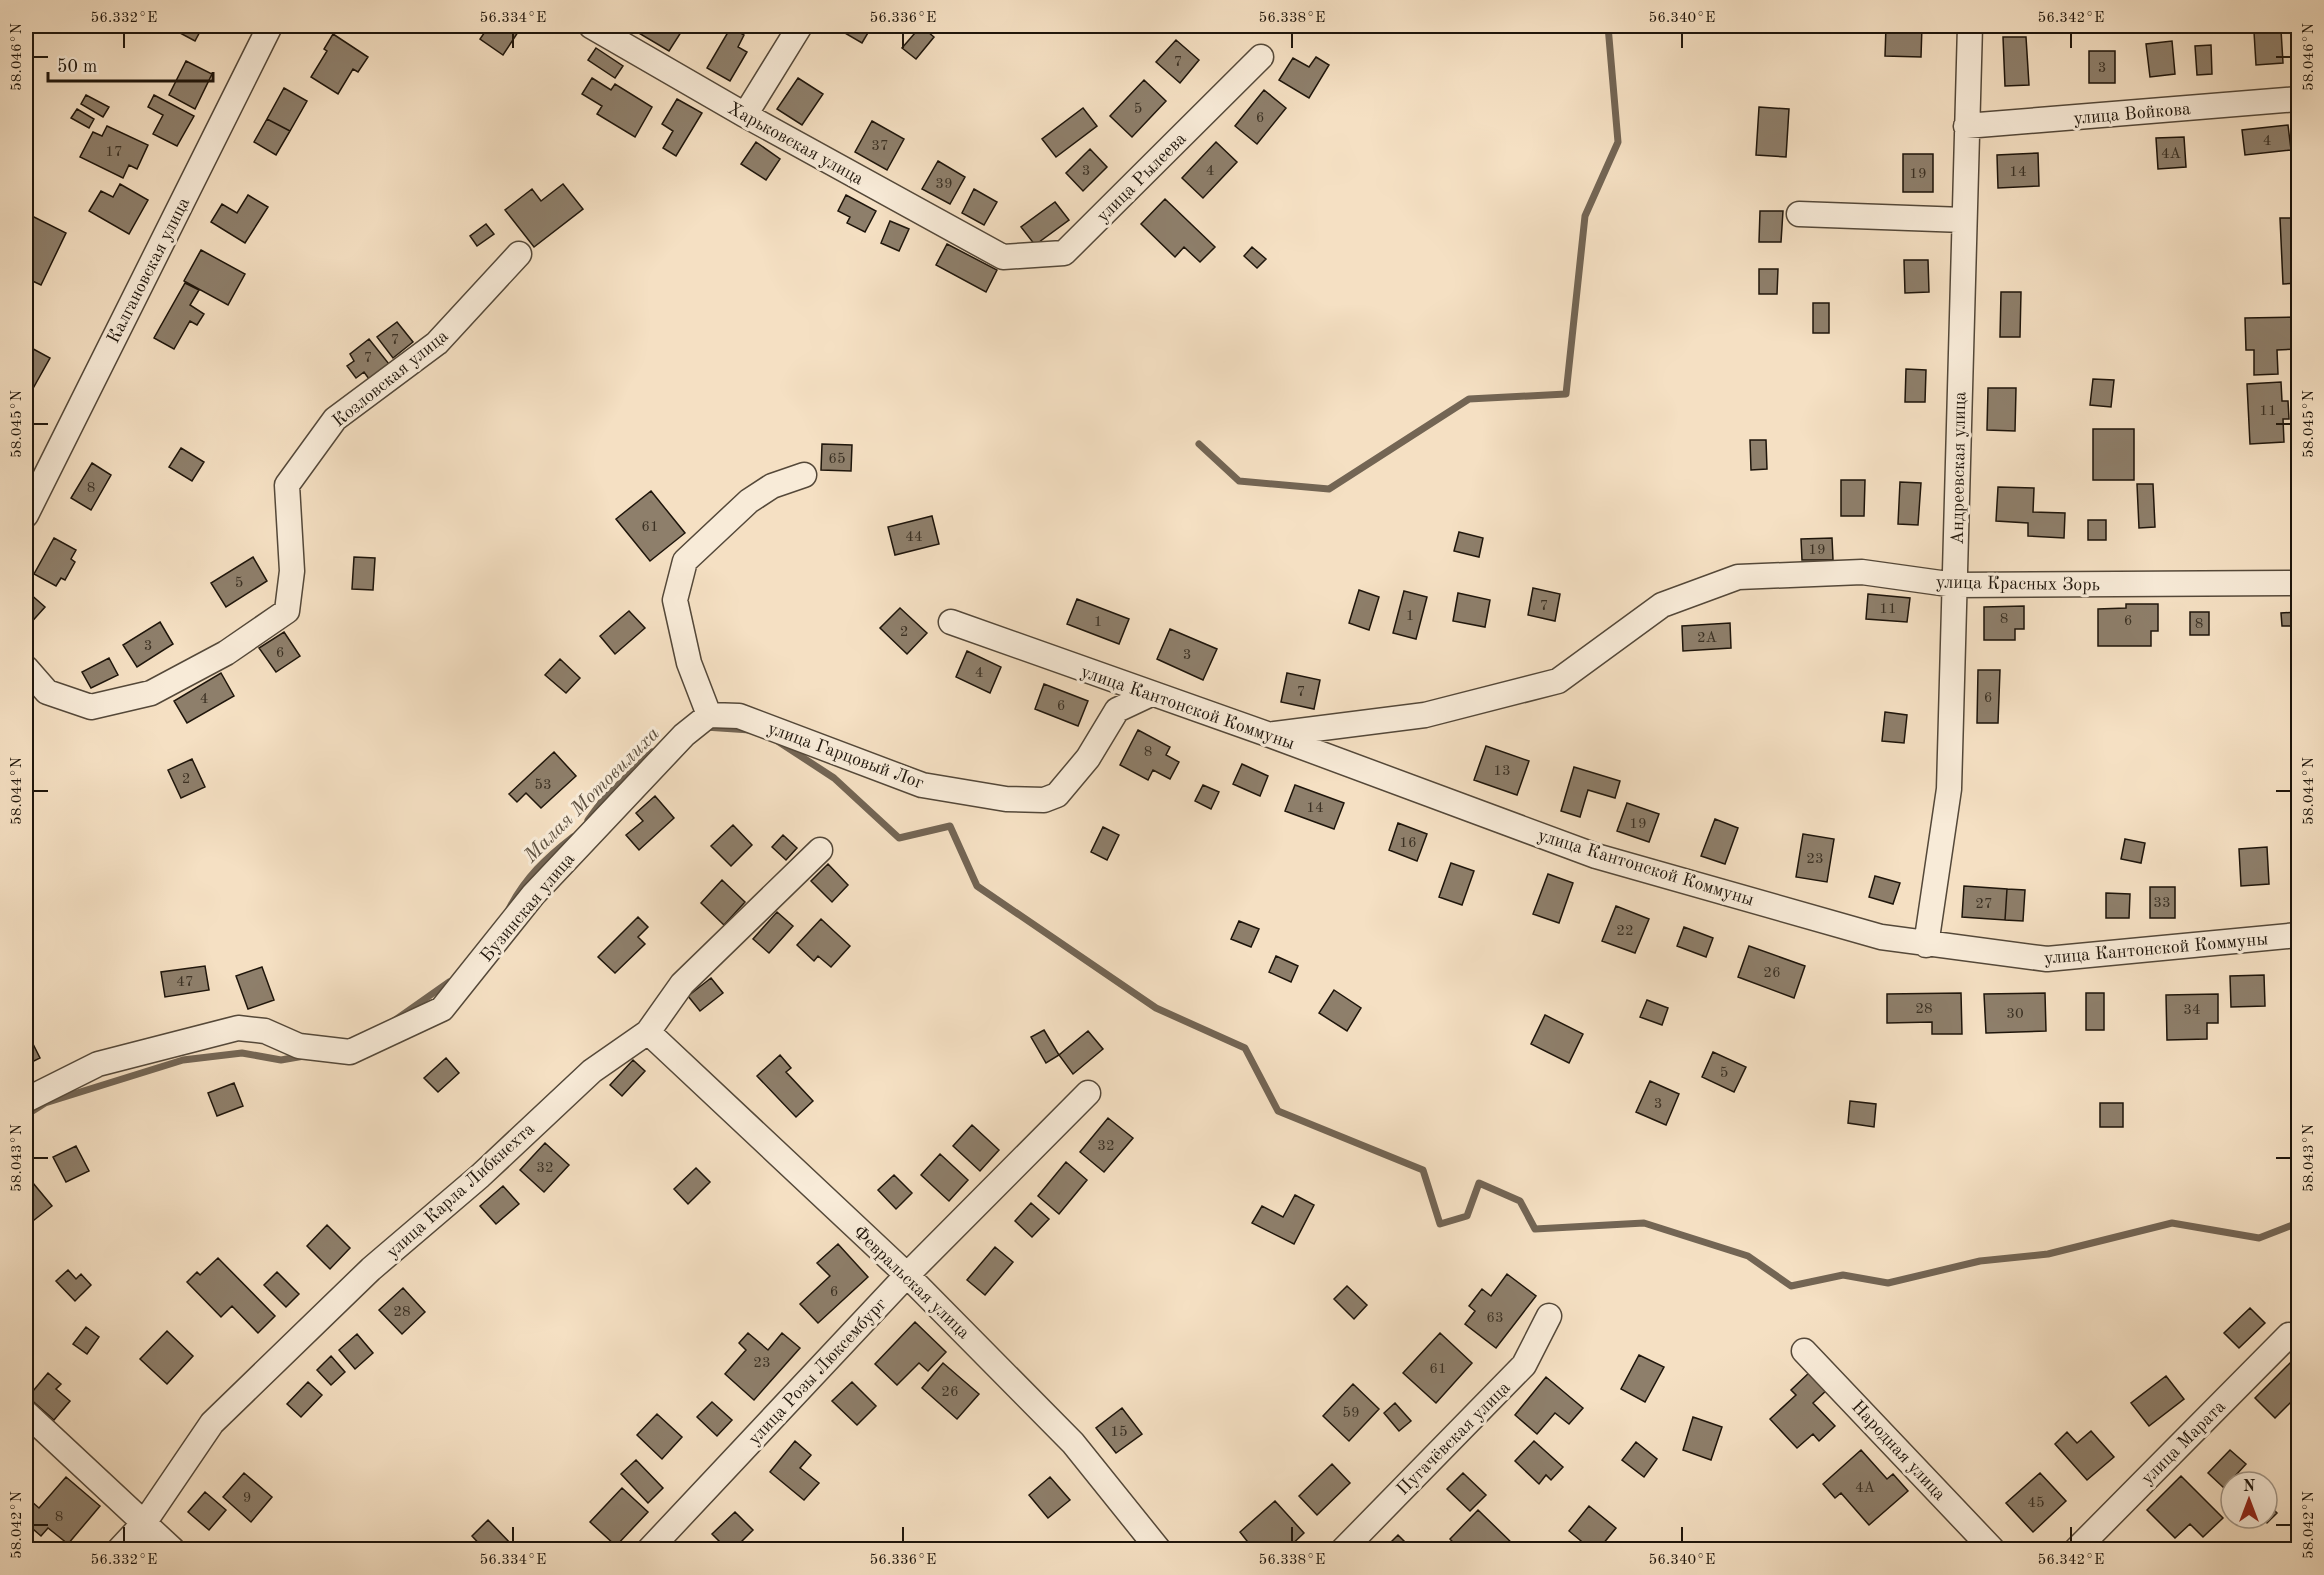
<svg xmlns="http://www.w3.org/2000/svg" width="2324" height="1575" viewBox="0 0 2324 1575" font-family="'Old Standard TT',serif">
<style>
.lines{fill:none;stroke-linecap:round;stroke-linejoin:round}
.stream{stroke:#736554;stroke-width:7}
.building{fill:#8e7f6b;stroke:#1e150b;stroke-width:1.5}
.minor-casing{stroke:#544839;stroke-width:27}
.minor{stroke:#f8ebd8;stroke-width:24}
.ticks{fill:none;stroke:#1e150b;stroke-width:2}
.labels{text-anchor:middle;stroke-width:6;stroke-linejoin:round;paint-order:stroke}
.number-label{font-size:15px;fill:#3a3023}
.street-label{font-size:18px;fill:#1e150b;stroke:#f8ebd8}
.water-label{font-size:20px;font-style:italic;fill:#5e5141;stroke:#f8ebd8}
.neatline{fill:none;stroke:#1e150b;stroke-width:2}
.ticks-label{font-size:15px;text-anchor:middle;fill:#1e150b}
</style>
<rect width="100%" height="100%" fill="#f5e0c3"/>
<filter id="stains"><feTurbulence type="fractalNoise" baseFrequency=".00333" numOctaves="4"/><feColorMatrix values="0 0 0 0 .2 0 0 0 0 .09 0 0 0 0 .02 0 0 0 .5 -.17"/></filter>
<radialGradient id="worn" r=".72"><stop offset=".6" stop-color="#630" stop-opacity="0"/><stop offset="1" stop-color="#630" stop-opacity=".3"/></radialGradient>
<g class="lines">
<!-- stream -->
<path class="stream" d="M1199,444L1239,481L1329,489L1469,399L1566,394L1585,216L1618,142L1608,26
M705,727L750,730
M779,742L834,778L899,838L950,826L977,886L1156,1008L1245,1048L1278,1111L1423,1170L1440,1224L1467,1216L1479,1183L1520,1201L1535,1229L1644,1223L1748,1256L1791,1286L1843,1275L1888,1283L1980,1261L2048,1254L2172,1223L2259,1238L2298,1223
M588,820L602,801L652,752
M509,909C525,878 546,858 573,837
M395,1020L449,982
M26,1115L45,1103L183,1060L242,1053L281,1060L304,1056"/>
</g>
<!-- building -->
<path class="building" d="M167,26H203L195,41Z
M489,26H522L503,55L480,39Z
M627,26H685L669,51Z
M840,26H872L862,43L838,29Z
M921,26L934,37L916,59L902,48Z
M1886,26H1922L1921,57L1885,56Z
M731,27L744,35L738,47L747,52L730,81L707,68Z
M2281,30L2283,63L2256,65L2254,32Z
M333,34L368,57L358,72L353,69L338,94L311,77L327,51L324,49Z
M2003,37H2026L2029,85L2005,86Z
M1176,40L1199,60L1180,83L1156,62Z
M2172,41L2175,74L2150,77L2146,44Z
M2211,45L2212,74L2197,75L2195,46Z
M596,48L623,66L615,78L588,60Z
M2089,51H2115V83H2089Z
M1316,57L1329,65L1309,98L1279,80L1293,58L1309,67Z
M186,61L212,74L195,109L169,95Z
M592,78L611,90L615,84L652,107L635,137L597,114L602,106L582,94Z
M798,78L823,94L802,125L777,109Z
M1144,80L1166,101L1132,137L1110,116Z
M284,88L307,101L290,131L267,119Z
M1264,90L1286,108L1257,144L1235,126Z
M86,95L109,107L103,117L81,104Z
M154,95L194,116L177,146L153,134L163,115L148,107Z
M677,99L702,113L676,156L663,148L673,131L662,124Z
M1759,107L1789,109L1786,157L1756,155Z
M1083,108L1097,126L1056,157L1042,139Z
M77,109L94,119L89,128L71,118Z
M267,119L290,131L276,155L254,142Z
M872,121L904,139L887,170L855,152Z
M2288,125L2291,150L2245,155L2242,130Z
M107,126L148,145L137,169L129,165L123,178L80,157L93,132L102,136Z
M2184,137L2186,167L2158,169L2156,138Z
M756,142L780,159L766,180L741,164Z
M1216,142L1237,162L1203,198L1182,178Z
M1090,149L1107,167L1083,191L1066,173Z
M2038,153L2039,186L1998,188L1997,155Z
M1903,154H1933V192H1903Z
M938,161L965,177L950,204L922,189Z
M120,184L148,200L129,234L89,211L101,191L113,197Z
M563,184L583,209L534,247L505,210L532,189L541,201Z
M974,189L997,202L984,225L962,213Z
M248,195L268,207L245,243L211,222L222,204L237,213Z
M846,195L876,211L865,232L847,223L850,217L838,211Z
M1165,199L1215,247L1200,262L1184,247L1175,257L1141,224Z
M1055,202L1069,220L1035,245L1021,227Z
M1760,211H1783L1781,242H1759Z
M28,214L66,233L41,285L26,278V218Z
M2280,218H2298V283L2283,284Z
M890,221L909,229L899,251L881,243Z
M486,224L494,234L477,246L470,236Z
M947,244L997,270L986,292L936,265Z
M1252,247L1266,259L1257,268L1244,256Z
M201,250L245,274L228,305L184,281Z
M1904,260H1928L1929,292L1905,293Z
M1759,269H1778L1777,294H1759Z
M185,283L199,290L190,305L204,314L197,325L190,321L174,349L154,338Z
M2001,292H2021L2020,337H2000Z
M1813,303H1829V333H1813Z
M2297,317L2298,349L2277,350L2278,374L2254,375V350H2246L2245,318Z
M397,322L413,342L393,358L377,337Z
M369,339L389,364L369,379L364,372L356,378L347,366L354,361L350,354Z
M26,345L50,358L31,392L26,389Z
M1906,369L1926,370L1925,402H1905Z
M2093,379L2114,380L2111,407L2090,405Z
M2281,382L2282,401H2288L2289,419H2283L2284,442L2250,444L2247,384Z
M1988,388H2016L2015,431L1987,430Z
M2093,429H2134V480H2093Z
M1750,440H1766L1767,469L1751,470Z
M822,444L852,445L851,471L821,470Z
M181,448L204,462L192,481L169,467Z
M92,463L111,475L91,510L71,498Z
M1841,480H1865L1864,516H1841Z
M1900,482L1921,483L1918,525L1898,524Z
M2137,484H2153L2155,527L2139,528Z
M1998,487L2034,488L2033,512L2065,513L2064,538L2028,536V523L1996,521Z
M651,491L685,533L650,561L616,519Z
M2292,494H2298V515L2294,516Z
M932,516L939,544L895,555L888,527Z
M2088,520H2106V540H2088Z
M1459,532L1483,538L1479,557L1454,551Z
M54,538L76,550L71,559L75,562L65,580L61,578L56,586L34,574Z
M1832,538L1833,560H1802L1801,539Z
M253,557L267,581L226,607L211,583Z
M354,557L375,558L373,590L352,589Z
M1533,588L1560,594L1555,621L1528,615Z
M1359,590L1379,597L1369,630L1349,623Z
M1404,591L1427,597L1416,639L1393,633Z
M28,592L45,607L28,626L26,624V595Z
M1458,593L1490,600L1485,627L1453,621Z
M1868,594L1910,598L1907,622L1866,619Z
M1077,599L1129,619L1119,644L1067,624Z
M2126,604H2158V631H2151V646H2098V609L2126,608Z
M2024,606V629H2015V640H1984V607Z
M900,608L927,633L907,654L880,628Z
M629,611L645,628L615,654L600,636Z
M2190,612H2209V635H2190Z
M2298,612V653L2296,626H2282L2281,613Z
M160,622L173,644L137,667L123,645Z
M1730,623L1731,648L1683,651L1682,626Z
M1170,629L1217,649L1203,680L1157,659Z
M284,632L300,656L276,672L259,648Z
M967,651L1001,667L990,693L956,677Z
M109,658L118,675L91,688L82,672Z
M560,659L580,678L566,693L545,675Z
M1978,670H2000L1998,723H1977Z
M221,673L234,696L187,723L174,701Z
M1287,673L1320,680L1314,709L1281,702Z
M1044,684L1088,701L1078,726L1035,709Z
M1885,712L1907,715L1904,743L1882,741Z
M1138,730L1170,747L1166,755L1179,762L1170,779L1153,770L1148,780L1120,765Z
M1486,746L1529,761L1517,795L1474,780Z
M554,752L576,776L541,808L526,793L517,802L509,794Z
M192,759L205,787L181,798L168,770Z
M1242,764L1268,776L1260,796L1233,784Z
M1574,767L1620,781L1615,798L1588,790L1580,817L1561,811Z
M1203,785L1219,792L1211,809L1195,801Z
M1295,785L1344,803L1334,829L1285,811Z
M655,796L674,818L639,850L626,835L643,821L636,813Z
M1627,803L1659,814L1649,842L1617,831Z
M1715,819L1738,828L1725,864L1701,856Z
M1398,823L1427,834L1417,861L1389,850Z
M733,825L752,845L731,866L711,846Z
M1103,827L1119,835L1107,860L1091,852Z
M1803,834L1834,839L1827,882L1796,877Z
M783,835L797,848L786,860L772,847Z
M2125,839L2145,843L2141,863L2121,859Z
M2267,847L2269,884L2241,886L2239,849Z
M1451,863L1474,871L1462,905L1439,897Z
M828,864L848,885L832,902L811,881Z
M1548,874L1573,883L1559,923L1533,914Z
M1875,876L1900,883L1893,904L1869,897Z
M722,880L745,902L724,925L701,903Z
M1964,886L2007,889L2005,920L1962,917Z
M2150,887H2175V918H2150Z
M2007,889L2025,890L2023,921L2005,920Z
M2106,893L2130,894L2129,918H2106Z
M1616,906L1649,919L1635,953L1602,941Z
M777,912L793,926L769,953L753,939Z
M638,917L648,927L638,937L645,944L615,973L598,957Z
M821,919L850,946L831,967L818,956L814,961L797,945Z
M1239,921L1259,929L1251,947L1231,939Z
M1684,927L1713,938L1706,957L1677,946Z
M1749,946L1805,966L1794,998L1738,977Z
M1276,956L1298,966L1291,982L1269,972Z
M205,966L209,990L165,997L161,972Z
M262,967L274,1000L248,1009L236,976Z
M2264,975L2265,1006L2231,1007L2230,976Z
M711,978L723,993L700,1011L688,996Z
M1334,990L1361,1008L1347,1031L1319,1013Z
M1961,993L1962,1034H1932V1022L1887,1023V994Z
M2045,993L2046,1031L1986,1033L1984,994Z
M2086,993H2104V1030H2086Z
M2218,994V1023H2207V1039L2167,1040L2166,995Z
M1647,1000L1668,1008L1662,1025L1640,1017Z
M1545,1015L1583,1034L1569,1063L1531,1044Z
M1044,1030L1059,1055L1046,1063L1031,1037Z
M1088,1031L1103,1049L1073,1074L1059,1055Z
M28,1034L40,1058L28,1064L26,1059V1035Z
M1713,1052L1746,1067L1734,1092L1702,1077Z
M780,1055L791,1068L786,1072L813,1101L796,1117L757,1076Z
M446,1058L459,1073L438,1092L424,1078Z
M633,1060L645,1071L622,1096L610,1085Z
M1650,1081L1679,1094L1666,1125L1636,1112Z
M234,1083L243,1106L217,1116L208,1093Z
M1850,1101L1876,1104L1874,1127L1848,1123Z
M2100,1103H2123V1127H2100Z
M1108,1118L1133,1138L1104,1172L1080,1152Z
M972,1125L999,1150L980,1171L953,1146Z
M545,1143L569,1165L544,1192L520,1170Z
M76,1146L89,1171L66,1182L53,1157Z
M940,1154L968,1180L949,1201L921,1175Z
M1066,1162L1087,1180L1059,1214L1038,1196Z
M696,1168L710,1182L688,1204L674,1189Z
M894,1175L912,1193L896,1209L878,1190Z
M33,1183L52,1206L29,1224L26,1220V1189Z
M503,1186L519,1204L496,1224L480,1206Z
M1295,1195L1314,1205L1294,1244L1252,1223L1262,1206L1283,1217Z
M1031,1203L1049,1219L1032,1237L1015,1221Z
M327,1225L350,1248L330,1269L307,1246Z
M838,1244L868,1277L818,1323L800,1304L830,1276L817,1263Z
M995,1247L1013,1262L985,1295L967,1280Z
M218,1258L275,1316L258,1333L232,1306L221,1317L187,1282L197,1272L200,1275Z
M68,1270L76,1279L81,1274L91,1285L75,1301L56,1281Z
M277,1272L299,1294L286,1307L264,1285Z
M1507,1274L1536,1296L1496,1348L1465,1324L1475,1311L1469,1306L1482,1289L1491,1296Z
M1347,1286L1367,1305L1354,1319L1334,1299Z
M403,1288L425,1312L402,1334L379,1310Z
M2250,1308L2265,1323L2239,1348L2224,1333Z
M915,1322L946,1352L928,1371L919,1363L897,1385L875,1364Z
M86,1327L99,1337L87,1354L73,1344Z
M167,1331L193,1356L167,1384L140,1359Z
M748,1333L768,1350L782,1333L800,1348L754,1400L725,1374L746,1350L739,1343Z
M1440,1333L1472,1363L1436,1403L1403,1373Z
M357,1334L373,1353L355,1369L339,1350Z
M1639,1355L1664,1367L1645,1402L1621,1389Z
M2298,1355V1401L2295,1398L2275,1418L2255,1398Z
M331,1356L345,1372L331,1385L317,1370Z
M943,1363L979,1394L957,1419L922,1388Z
M1812,1370L1829,1388L1813,1403L1835,1426L1819,1441L1813,1434L1797,1448L1770,1419L1796,1395L1791,1390Z
M48,1373L61,1384L56,1389L70,1401L54,1420L28,1397Z
M2166,1376L2184,1399L2149,1426L2131,1403Z
M1546,1377L1583,1408L1569,1424L1555,1413L1537,1434L1515,1415Z
M308,1382L322,1395L301,1417L287,1404Z
M852,1382L876,1406L857,1425L832,1401Z
M1353,1384L1379,1409L1349,1441L1323,1416Z
M712,1402L732,1420L717,1436L697,1417Z
M1395,1403L1411,1421L1399,1431L1384,1413Z
M1122,1408L1142,1434L1116,1453L1096,1428Z
M657,1414L682,1437L662,1459L637,1435Z
M1693,1417L1722,1427L1711,1460L1683,1450Z
M2091,1431L2114,1457L2087,1480L2055,1444L2067,1432L2077,1443Z
M795,1441L811,1455L800,1468L819,1483L804,1500L770,1472Z
M1534,1441L1563,1467L1551,1480L1546,1475L1539,1484L1515,1461Z
M1636,1442L1657,1459L1644,1477L1622,1460Z
M1861,1450L1887,1479L1893,1474L1908,1491L1869,1525L1841,1493L1835,1498L1823,1484Z
M2230,1450L2246,1464L2224,1488L2208,1473Z
M636,1460L663,1488L648,1503L621,1474Z
M1332,1464L1350,1483L1317,1515L1299,1496Z
M244,1473L272,1497L251,1522L223,1497Z
M1463,1473L1486,1495L1470,1511L1447,1489Z
M2040,1473L2066,1501L2033,1532L2006,1503Z
M2181,1476L2223,1518L2203,1537L2190,1524L2175,1538L2147,1510Z
M66,1477L100,1506L68,1544L48,1528L41,1536L26,1523V1508L31,1501L39,1508Z
M1050,1477L1070,1500L1048,1518L1029,1495Z
M622,1488L648,1512L616,1546L590,1522Z
M205,1492L226,1510L209,1530L188,1512Z
M1275,1501L1304,1533L1286,1550H1254L1240,1532Z
M2267,1503L2277,1513L2267,1523L2263,1518H2267Z
M1589,1506L1616,1528L1598,1550H1592L1569,1531Z
M1478,1510L1515,1546L1512,1550H1460L1450,1539Z
M735,1512L753,1530L733,1550H728L712,1534Z
M488,1520L515,1548L513,1550H485L472,1536Z
M1398,1535L1413,1550H1383Z"/>
<g class="lines">
<!-- minor casing -->
<g class="minor-casing">
<path id="minor" d="M591,26L745,115L1003,257L1064,253L1261,57
M745,115L800,26
M1966,126L2298,99
M1799,214L1964,220
M26,515L270,26
M951,622L1270,735L1596,856L1881,937L2047,959L2298,935
M26,668L47,692L91,707L151,693L226,653L287,611L292,571L287,485L335,419L437,343L519,254
M709,715L739,716L922,785L1006,799L1044,800L1057,795L1088,758L1117,710L1151,694
M709,715L689,663L675,600L685,561L749,501L772,486L804,475
M1275,734L1425,715L1558,681L1662,605L1738,577L1862,572L1955,585L2298,583
M1926,945L1949,789L1970,26
M648,1032L907,1275L1073,1443L1159,1550
M26,1100L98,1064L238,1028L265,1031L299,1046L350,1052L442,1009L533,895L684,735L709,715
M1804,1351L1993,1550
M26,1413L173,1550
M119,1550L144,1523L212,1423L371,1269L480,1176L592,1071L648,1032L682,984L820,850
M649,1550L907,1275L1088,1093
M1343,1550L1524,1365L1549,1316
M2076,1550L2289,1335"/>
</g>
<!-- minor -->
<use href="#minor" class="minor"/>
</g>
<!-- ticks -->
<path class="ticks" d="M124,33V48M513,33V48M903,33V48M1292,33V48M1682,33V48M2071,33V48M33,57H48M2276,57H2291M33,424H48M2276,424H2291M33,791H48M2276,791H2291M33,1158H48M2276,1158H2291M33,1525H48M2276,1525H2291M124,1527V1542M513,1527V1542M903,1527V1542M1292,1527V1542M1682,1527V1542M2071,1527V1542"/>
<g class="labels">
<!-- number labels -->
<g class="number-label">
<text x="1178" y="66">7</text>
<text x="2102" y="72">3</text>
<text x="1138" y="113">5</text>
<text x="1260" y="122">6</text>
<text x="2267" y="145">4</text>
<text x="880" y="150">37</text>
<text x="114" y="156">17</text>
<text x="2171" y="158">4А</text>
<text x="1086" y="175">3</text>
<text x="1210" y="175">4</text>
<text x="2018" y="176">14</text>
<text x="1918" y="178">19</text>
<text x="944" y="188">39</text>
<text x="395" y="344">7</text>
<text x="368" y="362">7</text>
<text x="2268" y="415">11</text>
<text x="837" y="463">65</text>
<text x="91" y="492">8</text>
<text x="650" y="531">61</text>
<text x="914" y="541">44</text>
<text x="1817" y="554">19</text>
<text x="239" y="587">5</text>
<text x="1544" y="610">7</text>
<text x="1888" y="613">11</text>
<text x="1410" y="620">1</text>
<text x="2004" y="623">8</text>
<text x="2128" y="625">6</text>
<text x="1098" y="626">1</text>
<text x="2199" y="628">8</text>
<text x="904" y="636">2</text>
<text x="1707" y="642">2А</text>
<text x="148" y="650">3</text>
<text x="280" y="657">6</text>
<text x="1187" y="659">3</text>
<text x="979" y="677">4</text>
<text x="1301" y="696">7</text>
<text x="1988" y="702">6</text>
<text x="204" y="703">4</text>
<text x="1061" y="710">6</text>
<text x="1148" y="756">8</text>
<text x="1502" y="775">13</text>
<text x="186" y="783">2</text>
<text x="543" y="789">53</text>
<text x="1315" y="812">14</text>
<text x="1638" y="828">19</text>
<text x="1408" y="847">16</text>
<text x="1815" y="863">23</text>
<text x="2162" y="907">33</text>
<text x="1984" y="908">27</text>
<text x="1625" y="935">22</text>
<text x="1772" y="977">26</text>
<text x="185" y="986">47</text>
<text x="1924" y="1013">28</text>
<text x="2192" y="1014">34</text>
<text x="2015" y="1018">30</text>
<text x="1724" y="1077">5</text>
<text x="1658" y="1108">3</text>
<text x="1106" y="1150">32</text>
<text x="545" y="1172">32</text>
<text x="834" y="1296">6</text>
<text x="402" y="1316">28</text>
<text x="1495" y="1322">63</text>
<text x="762" y="1367">23</text>
<text x="1438" y="1373">61</text>
<text x="950" y="1396">26</text>
<text x="1351" y="1417">59</text>
<text x="1119" y="1436">15</text>
<text x="1865" y="1492">4А</text>
<text x="247" y="1502">9</text>
<text x="2036" y="1507">45</text>
<text x="59" y="1521">8</text>
</g>
<!-- street labels -->
<g class="street-label">
<text transform="translate(2132 113) rotate(-5)" y="6">улица Войкова</text>
<text transform="translate(796 143) rotate(29)" y="6">Харьковская улица</text>
<text transform="translate(1141 177) rotate(-45)" y="6">улица Рылеева</text>
<text transform="translate(148 270) rotate(-63)" y="6">Калгановская улица</text>
<text transform="translate(390 378) rotate(-39)" y="6">Козловская улица</text>
<text transform="translate(1958 468) rotate(-89)" y="6">Андреевская улица</text>
<text transform="translate(2018 583) rotate(1)" y="6">улица Красных Зорь</text>
<text transform="translate(1188 707) rotate(19)" y="6">улица Кантонской Коммуны</text>
<text transform="translate(846 755) rotate(20)" y="6">улица Гарцовый Лог</text>
<text transform="translate(1646 867) rotate(17)" y="6">улица Кантонской Коммуны</text>
<text transform="translate(527 907) rotate(-50)" y="6">Бузинская улица</text>
<text transform="translate(2156 948) rotate(-5)" y="6">улица Кантонской Коммуны</text>
<text transform="translate(460 1190) rotate(-42)" y="6">улица Карла Либкнехта</text>
<text transform="translate(912 1282) rotate(44)" y="6">Февральская улица</text>
<text transform="translate(817 1371) rotate(-47)" y="6">улица Розы Люксембург</text>
<text transform="translate(1453 1438) rotate(-45)" y="6">Пугачёвская улица</text>
<text transform="translate(2183 1442) rotate(-45)" y="6">улица Марата</text>
<text transform="translate(1899 1450) rotate(47)" y="6">Народная улица</text>
</g>
<!-- water labels -->
<g class="water-label">
<text transform="translate(591 794) rotate(-45)" y="7">Малая Мотовилиха</text>
</g>
</g>
<!-- margin -->
<rect width="2324" height="1575" fill="none" stroke="#f5e0c3" stroke-width="66"/>
<!-- north arrow -->
<g transform="translate(2249 1500)"><circle r="28" fill="#f8ebd8" stroke="#a19586" stroke-width="1.5"/>
<path d="M0-4.5L10 22L0 15L-10 22Z" fill="#8f2418"/>
<text y="-9" font-size="16" font-weight="bold" text-anchor="middle" fill="#1e150b">N</text>
</g>
<!-- scale -->
<path d="M48 72v9h165v-9" fill="none" stroke="#1e150b" stroke-width="3"/>
<text x="57" y="72" font-size="18" fill="#1e150b" stroke="#f8ebd8" stroke-width="4.5" paint-order="stroke">50 m</text>
<rect x="33" y="33" width="2258" height="1509" class="neatline"/>
<g class="ticks-label">
<text x="124" y="22">56.332°E</text>
<text x="513" y="22">56.334°E</text>
<text x="903" y="22">56.336°E</text>
<text x="1292" y="22">56.338°E</text>
<text x="1682" y="22">56.340°E</text>
<text x="2071" y="22">56.342°E</text>
<text transform="translate(16 57) rotate(-90)" y="5">58.046°N</text>
<text transform="translate(2308 57) rotate(-90)" y="5">58.046°N</text>
<text transform="translate(16 424) rotate(-90)" y="5">58.045°N</text>
<text transform="translate(2308 424) rotate(-90)" y="5">58.045°N</text>
<text transform="translate(16 791) rotate(-90)" y="5">58.044°N</text>
<text transform="translate(2308 791) rotate(-90)" y="5">58.044°N</text>
<text transform="translate(16 1158) rotate(-90)" y="5">58.043°N</text>
<text transform="translate(2308 1158) rotate(-90)" y="5">58.043°N</text>
<text transform="translate(16 1525) rotate(-90)" y="5">58.042°N</text>
<text transform="translate(2308 1525) rotate(-90)" y="5">58.042°N</text>
<text x="124" y="1564">56.332°E</text>
<text x="513" y="1564">56.334°E</text>
<text x="903" y="1564">56.336°E</text>
<text x="1292" y="1564">56.338°E</text>
<text x="1682" y="1564">56.340°E</text>
<text x="2071" y="1564">56.342°E</text>
</g>
<rect width="100%" height="100%" filter="url(#stains)"/>
<rect width="100%" height="100%" fill="url(#worn)"/>
</svg>
